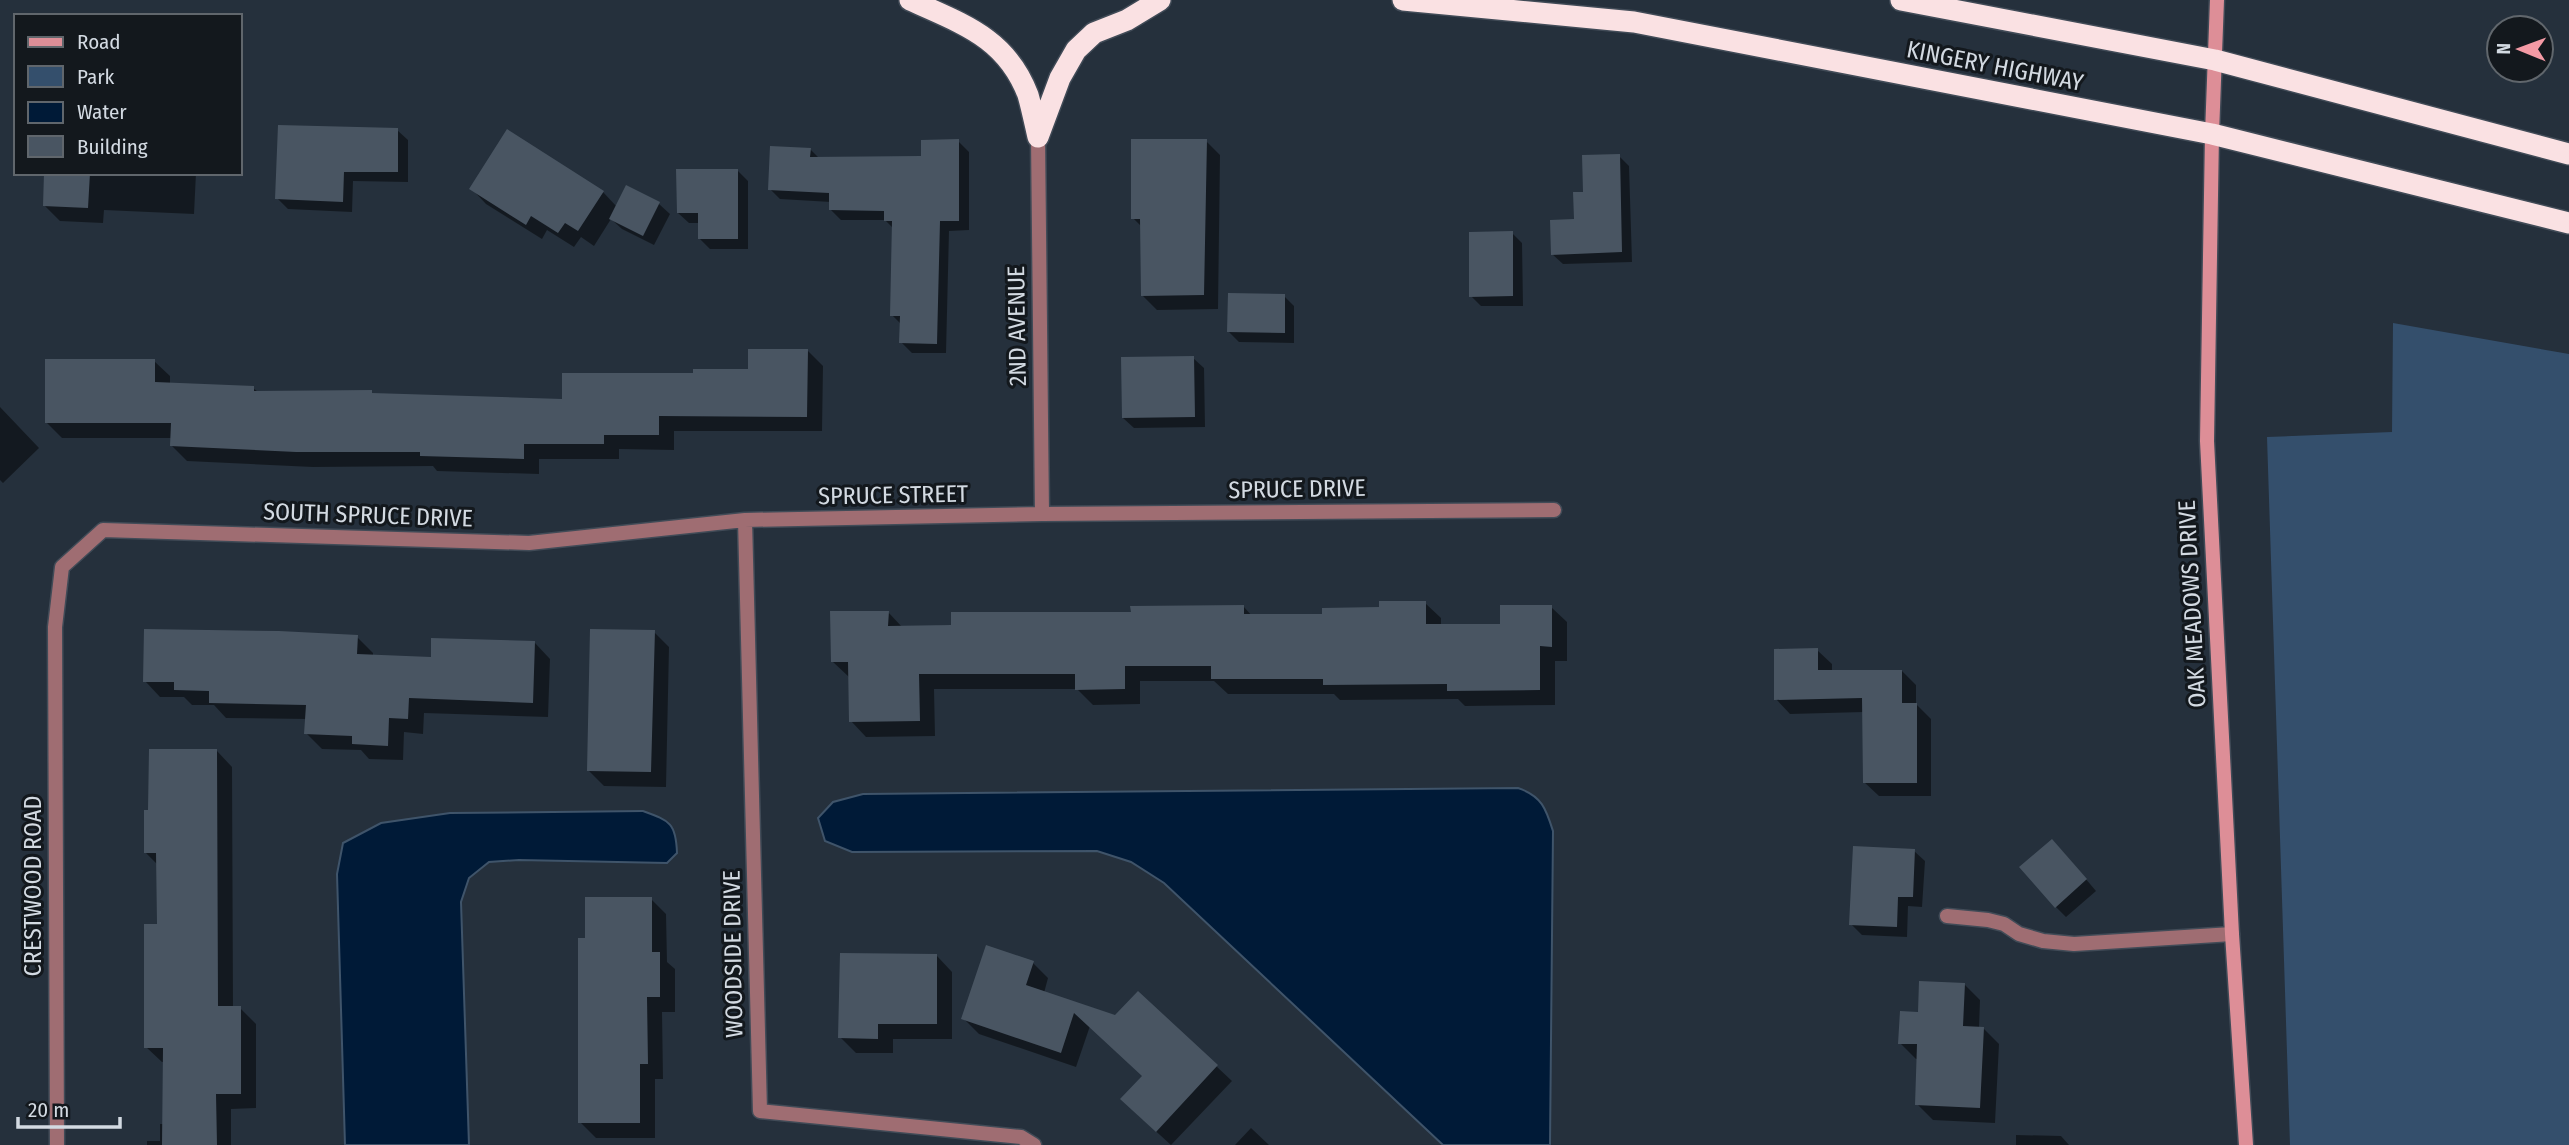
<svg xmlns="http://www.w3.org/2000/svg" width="2569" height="1145" viewBox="0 0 2569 1145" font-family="'Fira Sans Condensed',sans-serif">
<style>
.green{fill:#344f6c}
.water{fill:#001a37;stroke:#3f546a;stroke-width:2}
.shadow{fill:#0007}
.building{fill:#495562}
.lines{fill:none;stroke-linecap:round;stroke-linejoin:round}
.lane-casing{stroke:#414b57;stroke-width:17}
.street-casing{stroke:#414b57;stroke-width:17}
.secondary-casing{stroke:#414b57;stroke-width:17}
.highway-casing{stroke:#414b57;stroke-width:24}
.lane{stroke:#9f6d72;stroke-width:14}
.street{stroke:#9f6d72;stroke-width:14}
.secondary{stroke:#dd8e97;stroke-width:14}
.highway{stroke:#fae1e3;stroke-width:21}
.labels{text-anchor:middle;stroke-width:6;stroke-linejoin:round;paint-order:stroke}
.street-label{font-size:24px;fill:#d3dae2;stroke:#13181d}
</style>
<rect width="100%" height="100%" fill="#25303c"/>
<!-- green -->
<path class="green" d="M2393,323L2569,354V1145H2290L2267,437L2392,432Z"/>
<!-- water -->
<path class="water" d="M1518,788C1542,796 1546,809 1553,831L1550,1145H1443L1164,883L1131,862L1097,851L852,852L825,841L818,818L833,802L863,794Z
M643,811C670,821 676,823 677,853L667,863L519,860L489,862L469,878L461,902L469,1145H345L337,874L343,843L381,823L450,813Z"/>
<!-- shadow -->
<path class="shadow" d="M397,130L408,140V182L353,181L352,212L288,209L277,198Z
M958,141L969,152V230L949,231L946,353H912L901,342L902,325L892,315L894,229L885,220H841L831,210V202L780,199L770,189L810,149L819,158H922Z
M1206,141L1220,155L1218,309L1157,310L1143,296L1142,227L1133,218Z
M1619,156L1629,166L1632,262L1563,264L1552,254Z
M738,171L748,181V249H710L700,239V223H689L678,213Z
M46,173H196L194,214L104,210L103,223L60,221L45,206Z
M471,188L603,192L617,207L627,188L659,204L670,214L654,245L622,229L611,219L594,246L581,237L574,247L547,230L542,239L486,204Z
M1512,233L1522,243L1523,306H1481L1471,296Z
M1284,296L1294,306V343L1239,342L1229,332Z
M807,350L823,366L822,431H674V450L619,449V459H539V474L437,471L433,466L313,467L187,461L171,445L172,438H62L46,422L154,361L170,376V384L253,388L258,392H371L374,395L564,400L695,375L749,371Z
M1193,358L1204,368L1205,427L1134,428L1123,418Z
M0,407L39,448L3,483L0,480Z
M1425,603L1441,618V626L1501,625L1551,607L1567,622V661H1555V705L1465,706L1458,699L1340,700L1334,694H1228L1214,681H1140V704L1093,705L1077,689H934L935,736L866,737L851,721L849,677L833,662L888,612L903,628L1244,607L1252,616H1324Z
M654,632L669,647L666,787L604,786L588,770Z
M357,637L373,653V656L432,659L535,643L550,659L548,717L424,713L423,734L404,732L403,760L369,759L361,750L322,749L306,733L307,719L226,718L214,705H192L184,697H160L145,681Z
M1817,650L1832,664V672L1902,671L1916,685V704L1931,719V796H1879L1864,782V712L1790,714L1776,699Z
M217,751L232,767L233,1008H240L256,1024V1108L231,1109V1145H147V1141H160V1124H164L165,1062H162L146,1047L158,926V865L146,853Z
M1914,851L1925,861L1922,907L1908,906L1907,937L1862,935L1851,924Z
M2062,851L2096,891L2066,917L2056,907Z
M651,899L666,914L667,962L675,969V1012H662L663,1079H655V1138H596L580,1122L587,940Z
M937,956L952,972V1039H893V1053H856L840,1037Z
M1033,963L1048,978L1044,993L1216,1066L1232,1081L1171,1145L1138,1115L1144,1076L1090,1026L1076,1067L979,1034L963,1018Z
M1965,985L1980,1000L1979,1028H1983L1999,1044L1995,1123L1933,1120L1917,1104L1919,1059H1916L1900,1043Z
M1251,1128L1269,1145H1235Z
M2016,1135L2061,1136L2069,1145H2016Z"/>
<!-- building -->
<path class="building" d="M278,125L398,128V172H344L343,202L275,199Z
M507,129L604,191L578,231L565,223L558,233L531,216L526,225L469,189Z
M959,139V221H940L937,344L899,343L900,316H890L892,221H884V211L829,210V193L768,190L770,146L811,148L810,157L921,156V140Z
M1131,139H1207L1204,295L1141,296L1140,219H1131Z
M1620,154L1622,252L1551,255L1550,220L1574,219L1573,192H1583L1582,155Z
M676,169H738V239H698V213H677Z
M44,173H90L88,208L43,206Z
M626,185L660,202L643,236L609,219Z
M1513,231V296L1469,297V232Z
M1228,293L1285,294V333L1227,332Z
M748,349H808L807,417L659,416V435H604V444H524V459L420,456V452H296L170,446L171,423H45V359H155V382L254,386V391L372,390V393L562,399V373H693V369H748Z
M1194,356L1195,417L1122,418L1121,357Z
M1379,601H1426V624H1500V605H1552V647L1540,646V690L1447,691V684L1323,685V679H1211V666H1125V689L1075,690V674H919L920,721L849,722L848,662H831L830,611H889L888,626L951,625V612H1131L1130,606L1244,605V614H1322V608L1379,607Z
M144,629L279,631L358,635L357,654L431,657V638L535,641L533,703L409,698L408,719L389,718L388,746L352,744V736L304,734L306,705L209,703V691L174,690V682H143Z
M590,629L655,630L651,772L587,771Z
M1818,648V670H1902V703H1917V783H1863L1862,698L1774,700V649Z
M149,749H217L218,1006H241V1094H216L217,1145H162L163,1048H144V924H157L156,853H144V810H148Z
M2052,839L2087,879L2055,908L2019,867Z
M1853,846L1915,849L1913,897H1898L1897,927L1849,925Z
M585,897H652V952H660V997H647L648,1064H640V1123H578V938H585Z
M986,945L1034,961L1026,985L1115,1015L1138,991L1218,1065L1156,1132L1120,1099L1142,1076L1074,1013L1061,1053L961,1019Z
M840,953L937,954V1024H878V1039L838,1038Z
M1919,981L1965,983L1963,1026L1984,1027L1980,1108L1915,1105L1917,1044H1898L1900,1011L1918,1012Z"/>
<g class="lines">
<!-- lane casing -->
<g class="lane-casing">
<path id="lane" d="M1947,916L1988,920L2004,924L2019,934L2043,941L2074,944L2232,934"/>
</g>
<!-- street casing -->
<g class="street-casing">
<path id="street" d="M1038,137L1042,514
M745,520L760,1111L1021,1137L1034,1145
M57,1145L55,627L62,567L103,530L529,543L745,520L1042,514L1554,510"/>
</g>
<!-- secondary casing -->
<g class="secondary-casing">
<path id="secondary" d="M2217,0L2212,134L2207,441L2232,934L2246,1145"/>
</g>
<!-- highway casing -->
<g class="highway-casing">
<path id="highway" d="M910,0C962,24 1006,37 1028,95C1032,109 1035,124 1038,137
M1403,0L1634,22L2212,134L2569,223
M1901,0L2215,60L2569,154
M1038,137L1060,78L1076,50L1094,33L1127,20L1160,0"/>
</g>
<!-- lane -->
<use href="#lane" class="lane"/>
<!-- street -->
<use href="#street" class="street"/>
<!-- secondary -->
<use href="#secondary" class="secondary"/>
<!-- highway -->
<use href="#highway" class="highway"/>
</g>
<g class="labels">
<!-- street labels -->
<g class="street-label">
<text transform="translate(1995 66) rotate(11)" y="8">KINGERY HIGHWAY</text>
<text transform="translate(1017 326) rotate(-91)" y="8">2ND AVENUE</text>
<text transform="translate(1297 489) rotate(-1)" y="8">SPRUCE DRIVE</text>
<text transform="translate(893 495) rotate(-1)" y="8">SPRUCE STREET</text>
<text transform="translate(368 515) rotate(2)" y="8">SOUTH SPRUCE DRIVE</text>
<text transform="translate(2192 604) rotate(-93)" y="8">OAK MEADOWS DRIVE</text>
<text transform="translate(33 886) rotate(-90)" y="8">CRESTWOOD ROAD</text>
<text transform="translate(733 954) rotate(-91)" y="8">WOODSIDE DRIVE</text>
</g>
</g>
<!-- legend -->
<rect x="14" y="14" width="228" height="161" fill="#13181d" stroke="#60666c" stroke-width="2"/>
<rect x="28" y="37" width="35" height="10" fill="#dd8e97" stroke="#60666c" stroke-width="2"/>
<text x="77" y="49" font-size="21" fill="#d3dae2">Road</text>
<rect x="28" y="66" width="35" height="21" fill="#344f6c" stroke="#60666c" stroke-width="2"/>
<text x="77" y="84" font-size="21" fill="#d3dae2">Park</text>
<rect x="28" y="102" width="35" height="21" fill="#001a37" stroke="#60666c" stroke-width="2"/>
<text x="77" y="119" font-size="21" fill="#d3dae2">Water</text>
<rect x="28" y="136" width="35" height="21" fill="#495562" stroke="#60666c" stroke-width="2"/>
<text x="77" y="154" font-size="21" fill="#d3dae2">Building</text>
<!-- north arrow -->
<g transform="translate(2520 49) rotate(271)"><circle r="33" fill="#13181d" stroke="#60666c" stroke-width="2"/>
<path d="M0-5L12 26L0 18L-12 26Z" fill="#f49aa5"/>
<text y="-10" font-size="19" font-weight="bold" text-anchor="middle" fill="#d3dae2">N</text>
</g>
<!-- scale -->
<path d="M18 1117v10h102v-10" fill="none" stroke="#d3dae2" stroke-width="3.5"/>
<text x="28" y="1117" font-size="21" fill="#d3dae2" stroke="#13181d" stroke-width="5" paint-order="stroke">20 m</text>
</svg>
